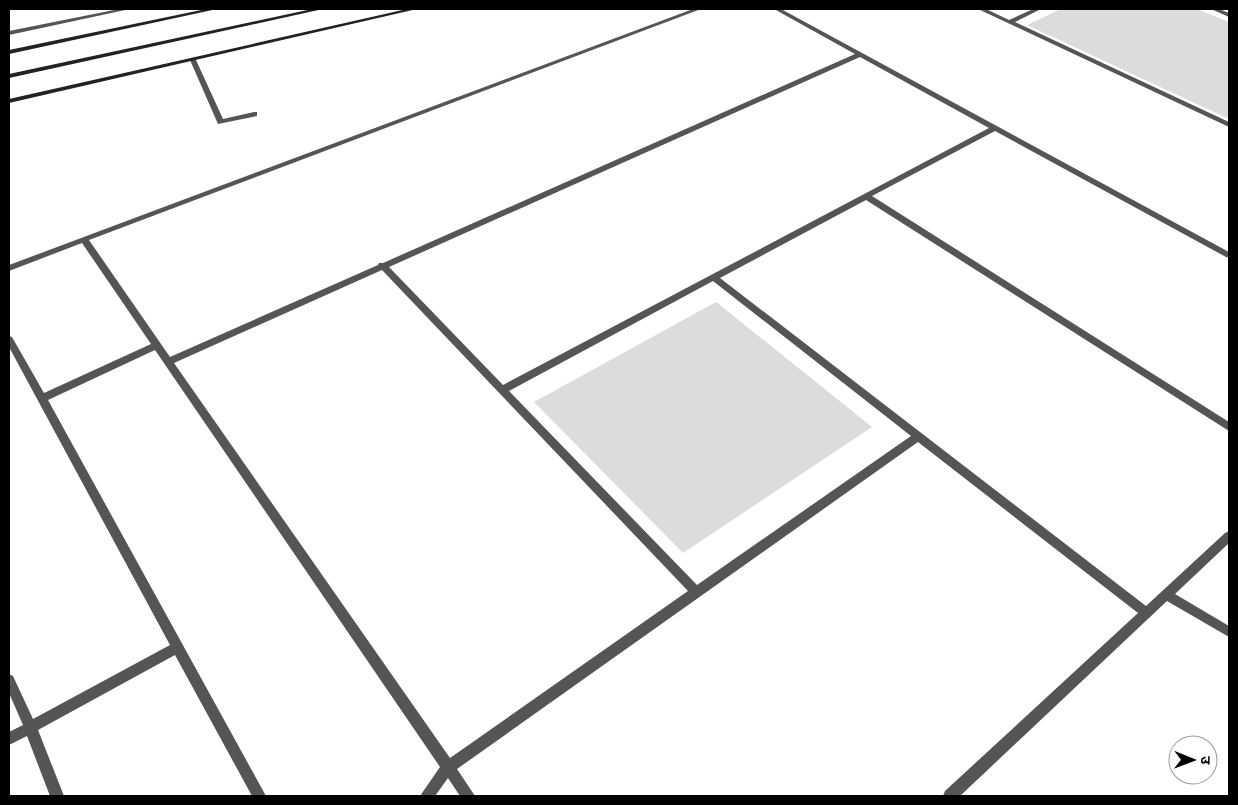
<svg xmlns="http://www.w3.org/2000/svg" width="1238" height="805" viewBox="0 0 1238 805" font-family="'Work Sans','Noto Sans Devanagari',sans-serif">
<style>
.green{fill:#dcdcdc}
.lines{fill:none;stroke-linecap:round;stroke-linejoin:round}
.street{fill:#555;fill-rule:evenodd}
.secondary{fill:#222;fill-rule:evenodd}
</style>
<rect width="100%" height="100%" fill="#fff"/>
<!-- green -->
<path class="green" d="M1061,9H1197L1229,22V119L1027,25Z
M716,302L872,427L683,553L534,402Z"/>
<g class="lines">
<!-- street -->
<path class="street" d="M119,9H130L9,35V31Z
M693,9H701L89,240L170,357L378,265L379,263H383L855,54L774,9H781L1229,252V258L1226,257L995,131L872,196L1229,422V431L866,200L720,278L1146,606L1225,533L1229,531V543L1175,594L1229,626V637L1167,601L960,796H943L945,791L1138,613L918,442L457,769L475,796H460L448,778L435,796H420L440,767L155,350L48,400L266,796H252L175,655L38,730L64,796H50L27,736L9,745V732L23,725L9,693V674L13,676L33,719L170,645L9,347V336L12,337L44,393L151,344L82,243L9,271V265ZM860,57L989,128L503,385L389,267ZM382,270L688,591L450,758L174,363ZM713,281L911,436L697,585L509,391Z
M978,9H986L1009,20L1033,9H1041L1015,22L1229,122V127Z
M1211,9H1219L1229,13V17Z
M193,58L196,60L223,119L254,112H257V116L218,124L190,60Z"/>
<!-- secondary -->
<path class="secondary" d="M206,9H217L9,54V50Z
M312,9H323L9,78V74Z
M407,9H417L9,103V99Z"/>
</g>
<!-- border -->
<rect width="1238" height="805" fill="none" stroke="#000000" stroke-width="20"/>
<!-- north arrow -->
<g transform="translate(1193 760) rotate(91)"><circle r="24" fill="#ffffff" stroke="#999999"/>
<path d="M0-4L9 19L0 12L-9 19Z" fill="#000000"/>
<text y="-8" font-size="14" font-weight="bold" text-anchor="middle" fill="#000000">उ</text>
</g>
</svg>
